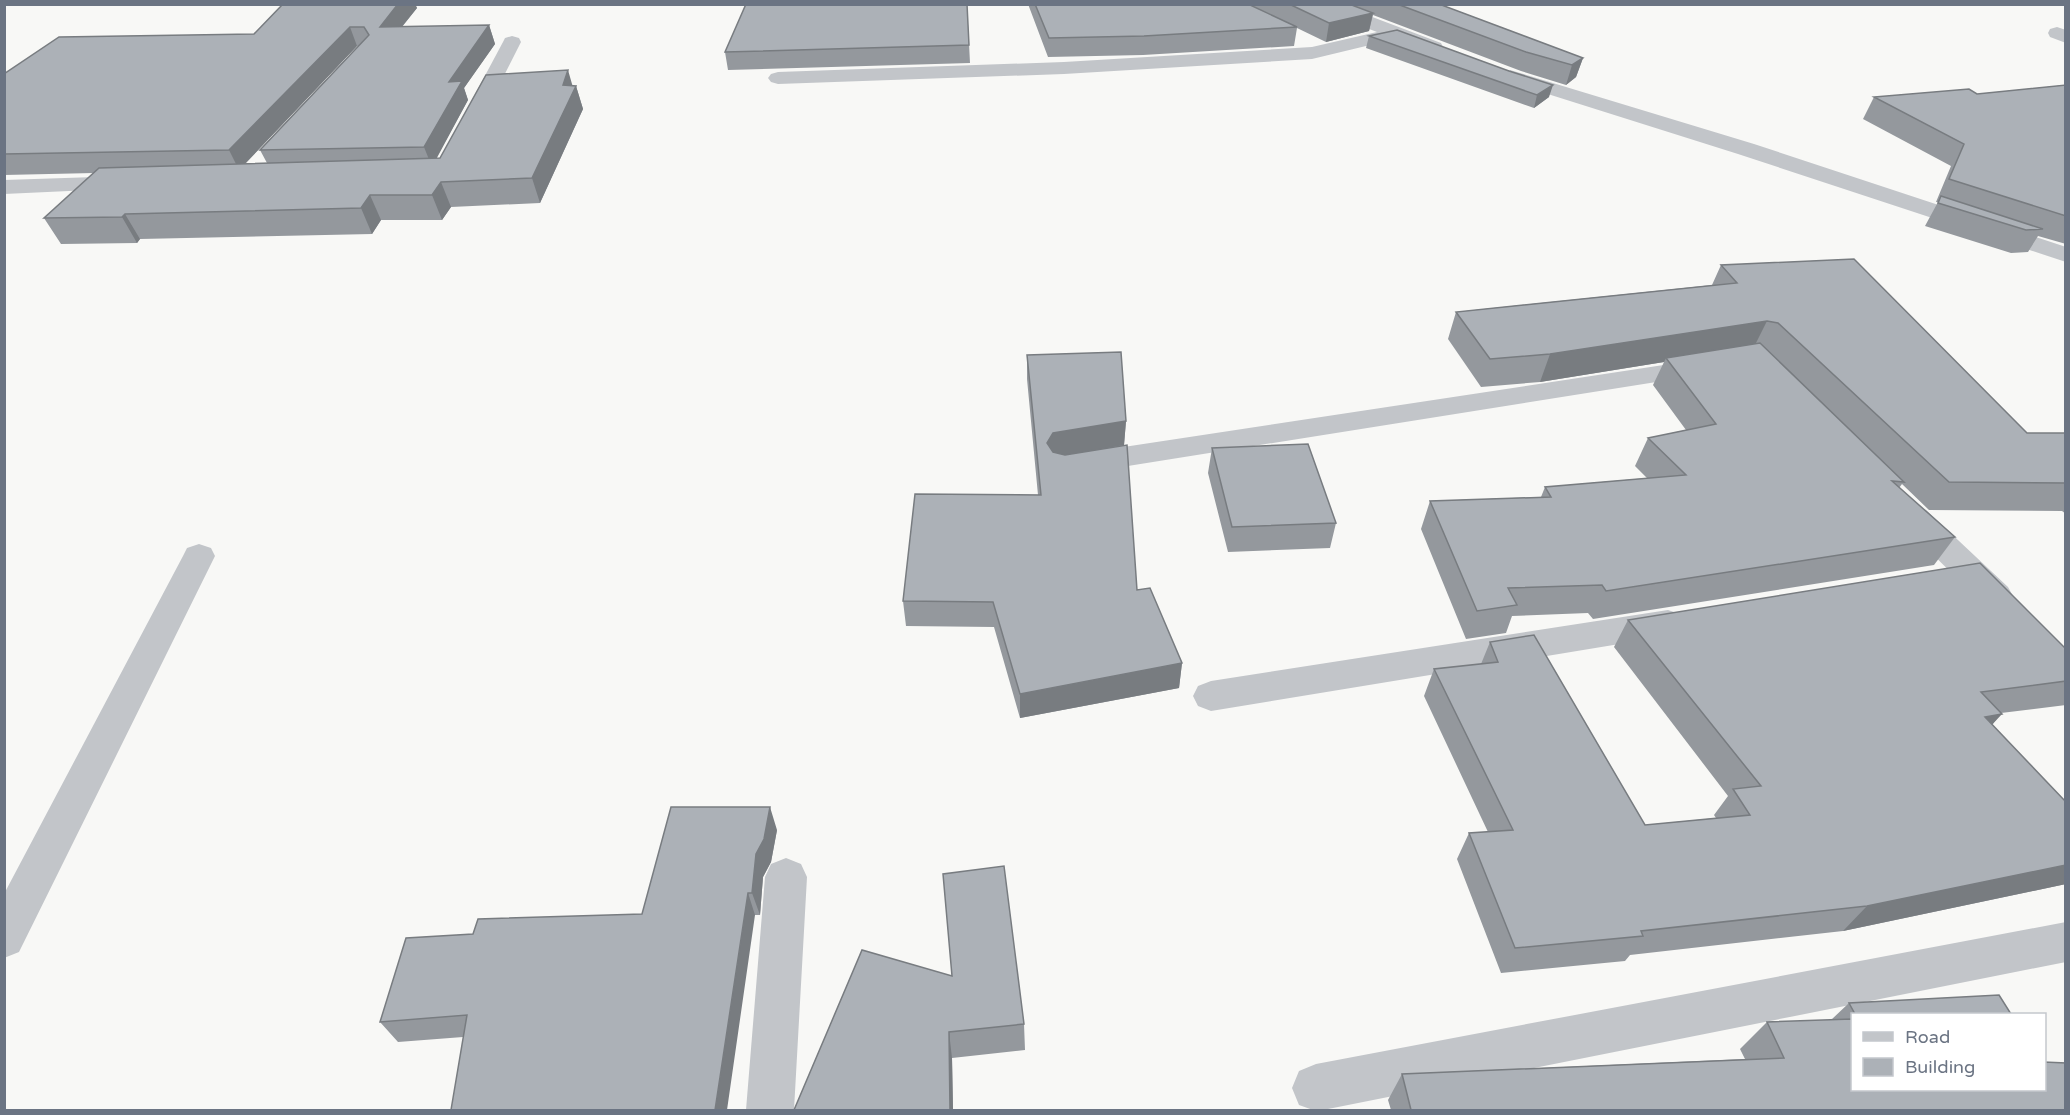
<svg xmlns="http://www.w3.org/2000/svg" width="2070" height="1115" viewBox="0 0 2070 1115" font-family="'Varela Round',sans-serif">
<style>
.lines{fill:none;stroke-linecap:round;stroke-linejoin:round}
.street{fill:#c2c5c9;fill-rule:evenodd}
.wall{fill:#94989d;fill-rule:evenodd}
.shaded-wall{fill:#787c80}
.building{fill:#acb1b7;stroke:#787c80;stroke-width:1.5}
</style>
<rect width="100%" height="100%" fill="#f8f8f6"/>
<g class="lines">
<!-- street -->
<path class="street" d="M1311,4H1338L1441,43L1443,47L1441,51L1434,53L1395,39L1312,59L1064,74L778,84L771,82L768,78L771,74L778,72L1064,62L1312,47L1377,32L1314,8Z
M2057,27L2066,30V43L2050,37L2048,33L2050,29Z
M512,36L519,38L521,42L485,113L482,117L475,119L468,117L465,113L503,42L505,38Z
M1510,70L1754,144L2066,247V262L1738,154L1503,80L1500,76L1503,72Z
M126,176L134,178L137,183L134,188L4,194V180Z
M1703,359L1713,361L1717,367L1713,373L1084,473L1073,470L1069,463L1073,456L1084,453Z
M1915,507L1926,510L2008,587L2013,596L2008,605L1996,608L1984,605L1904,526L1899,518L1904,510Z
M199,544L211,548L215,556L19,952L4,958V894L183,556L187,548Z
M1668,610L1680,614L1685,623L1680,632L1668,636L1211,711L1198,706L1193,696L1198,686L1211,681Z
M786,858L801,864L807,877L794,1110H746L765,877L771,864Z
M2066,922V962L1323,1110H1313L1299,1105L1292,1088L1299,1071L1316,1064Z"/>
</g>
<!-- wall -->
<path class="wall" d="M283,4H415L417,8L402,27L489,25L495,44L464,88L468,100L436,158H440L572,86H576L583,109L540,203L451,207L442,220H381L372,234L140,239L137,243L61,244L44,218L94,173L4,175V74L254,34ZM357,46H358L260,150L267,163L245,164Z
M967,4L970,63L728,70L725,52Z
M1028,4H1439L1583,58L1576,77L1566,85L1521,71L1373,15L1369,31L1326,42L1297,28L1294,46L1143,55L1048,57Z
M1369,36L1549,97L1534,108L1366,48Z
M2066,85V244L2038,236L2028,252L2011,253L1925,226L1938,202H1936L1951,166L1863,119L1874,97L1977,94Z
M1721,265L2027,433H2066V514L2062,511L1929,510L1902,484L1899,488L1955,537L1934,565L1593,619L1588,613L1512,616L1506,633L1466,639L1421,529L1430,501L1541,497L1545,487L1647,478L1635,466L1648,438L1686,430L1653,385L1664,362L1540,382L1481,387L1448,339L1456,312L1712,285Z
M1027,355L1126,421L1124,445L1137,590L1182,663L1179,688L1020,718L994,627L906,626L903,601L1038,495L1027,379Z
M1212,448L1336,523L1330,548L1228,552L1208,473Z
M1628,620L2066,649V705L2001,713L1992,725L2066,802V884L1843,931L1630,955L1625,961L1501,973L1457,859L1469,833L1488,832L1424,696L1434,669L1481,664L1490,642L1645,825L1716,818L1714,815L1728,796L1614,647Z
M777,830L771,862L763,877L760,915H755L463,1037L398,1042L380,1022L473,934L642,914Z
M862,950L1024,1024L1025,1050L952,1058L953,1110H794Z
M1849,1003L2011,1014H1852V1089L2066,1110H1391L1388,1100L1402,1074L1745,1059L1740,1049L1767,1022L1831,1020Z"/>
<!-- shaded-wall -->
<path class="shaded-wall" d="M398,4H415L417,8L387,45L380,27Z
M1373,13L1369,31L1326,42L1329,23Z
M489,25L495,44L464,88L468,100L432,167L424,147L449,82Z
M350,27L357,46L239,170L229,150Z
M1583,58L1576,77L1566,85L1572,65Z
M568,70L574,91L576,86L583,109L540,203L532,178Z
M1553,85L1549,97L1534,108L1537,95Z
M441,182L451,207L442,220L432,195Z
M370,195L381,220L372,234L361,208Z
M125,214L140,239L137,243L122,217Z
M1767,321L1753,349L1666,358L1664,362L1540,382L1550,354Z
M1126,421L1124,445L1052,458L1047,443L1053,433Z
M1182,663L1179,688L1020,718V694Z
M2002,714L1977,741L1985,717Z
M770,807L777,830L771,862L763,877L760,915L752,893L756,854Z
M2066,865V884L1843,931L1867,906Z
M748,893L755,915L727,1110H715Z
M949,1032L952,1058L953,1110H950Z"/>
<!-- building -->
<path class="building" d="M283,4H398L380,27L489,25L449,82L462,81L424,147L260,150L369,35L364,27H350L229,150L4,154V74L59,37L254,34Z
M746,4H967L969,45L725,52Z
M1035,4H1248L1297,27L1144,36L1049,38Z
M1289,4H1349L1373,13L1329,23Z
M1397,4H1439L1583,58L1572,65L1526,52Z
M1397,30L1509,71L1553,85L1537,95L1369,36Z
M568,70L563,85L576,86L532,178L441,182L432,195H370L361,208L125,214L122,217L44,218L99,168L440,158L486,75Z
M2066,85V216L1949,179L1964,144L1874,97L1969,89L1977,94Z
M1941,196L2043,229L2026,230L1938,203Z
M1854,259L2027,433H2066V483L1949,482L1778,323L1767,321L1550,354L1490,359L1456,312L1737,283L1721,265Z
M1760,343L1904,482L1892,481L1955,537L1606,591L1602,585L1508,588L1517,605L1477,611L1430,501L1551,497L1545,487L1686,475L1648,438L1716,424L1666,358Z
M1121,352L1126,421L1053,433L1047,443L1053,452L1065,455L1127,445L1137,590L1150,588L1182,663L1020,694L993,602L903,601L915,494L1041,495L1027,355Z
M1308,444L1336,523L1232,527L1212,448Z
M1980,563L2066,649V681L1981,692L2002,714L1985,717L2066,802V865L1867,906L1641,931L1643,936L1515,948L1469,833L1513,830L1434,669L1498,662L1490,642L1534,635L1645,825L1750,815L1733,789L1761,786L1628,620Z
M671,807H770L764,839L756,854L752,893H748L715,1110H451L467,1015L380,1022L406,938L473,934L478,919L642,914Z
M1004,866L1024,1024L949,1032L950,1110H794L862,950L952,976L943,874Z
M1999,995L2011,1014H1855L1849,1003Z
M1852,1019V1089H2044V1062L2066,1063V1110H1411L1402,1074L1784,1058L1767,1022Z"/>
<!-- border -->
<rect width="2070" height="1115" fill="none" stroke="#6b7483" stroke-width="12"/>
<!-- legend -->
<rect x="1851" y="1013" width="195" height="78" fill="#ffffff" stroke="#c4c7cd" stroke-width="1.5"/>
<rect x="1863" y="1032" width="30" height="9" fill="#c2c5c9" stroke="#c4c7cd" stroke-width="1.5"/>
<text x="1905" y="1043" font-size="18" fill="#6b7483">Road</text>
<rect x="1863" y="1058" width="30" height="18" fill="#acb1b7" stroke="#c4c7cd" stroke-width="1.5"/>
<text x="1905" y="1073" font-size="18" fill="#6b7483">Building</text>
</svg>
